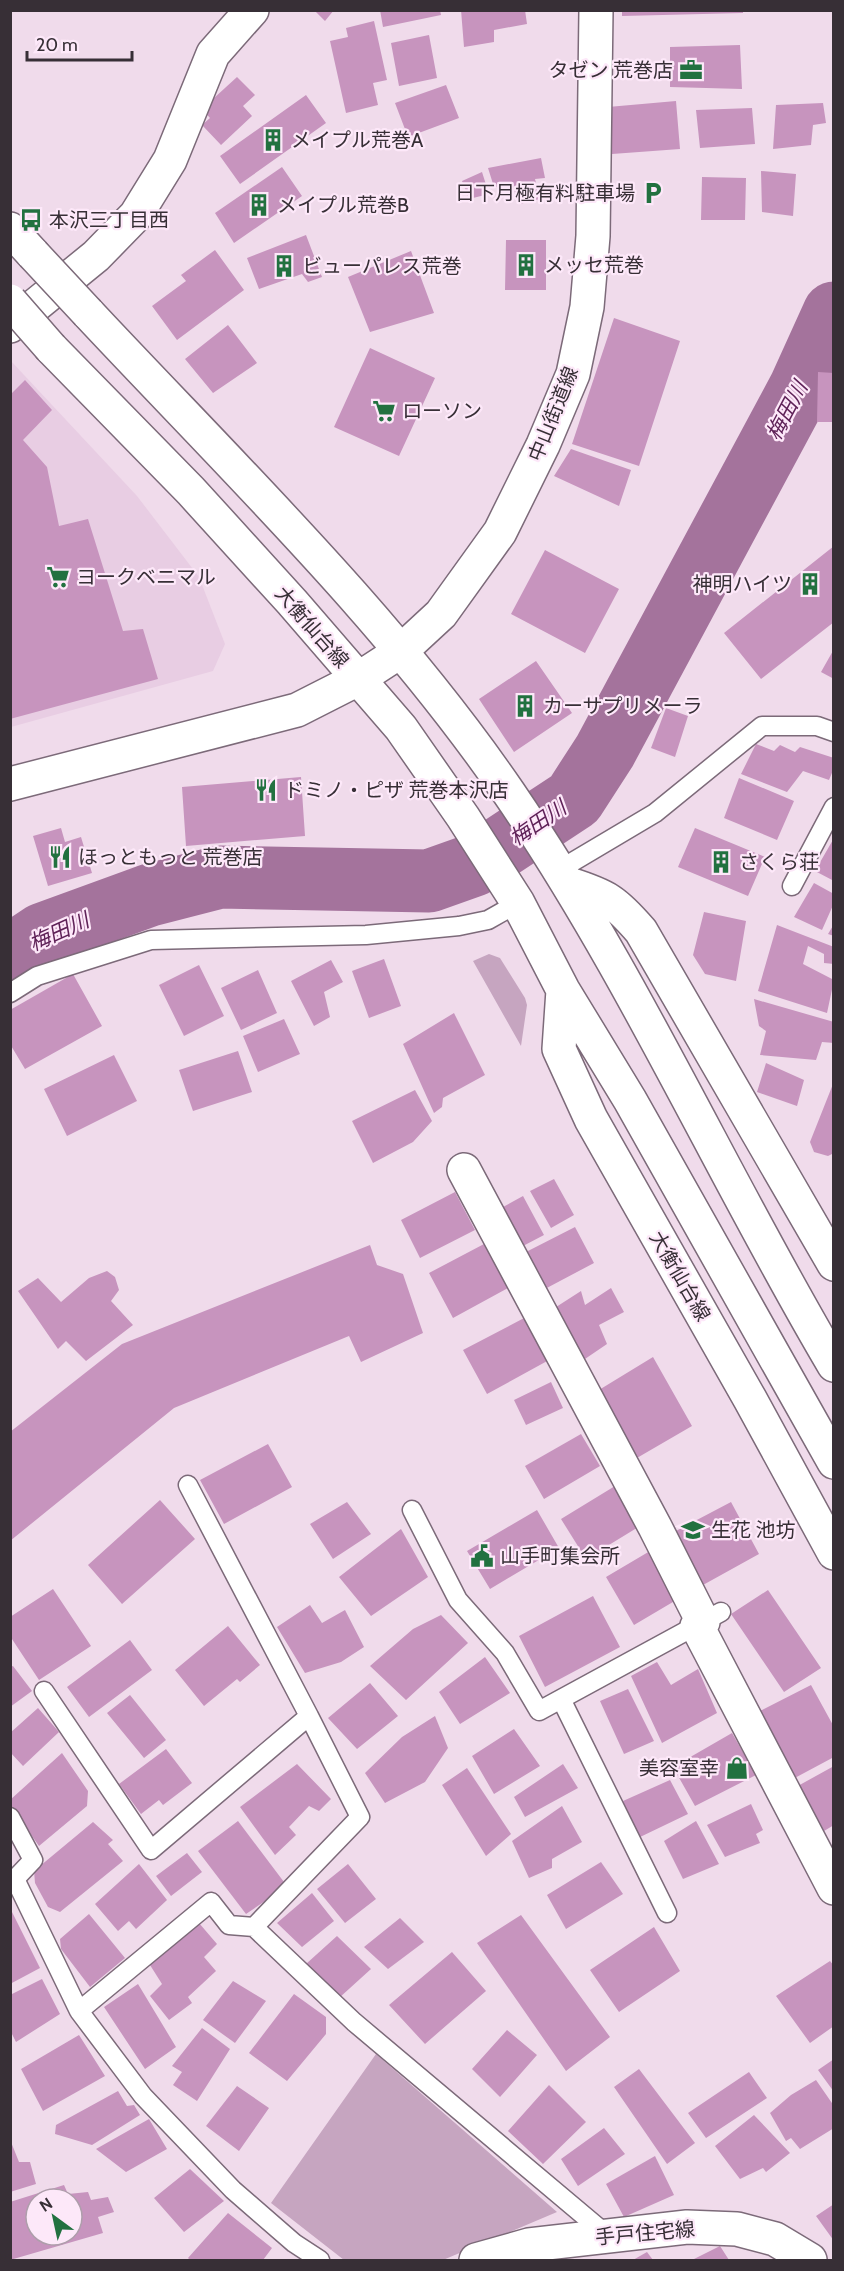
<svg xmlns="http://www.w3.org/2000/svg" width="844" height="2271" viewBox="0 0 844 2271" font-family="Cabin,'Noto Sans JP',sans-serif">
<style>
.built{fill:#e8cde3}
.green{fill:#c6a5c0}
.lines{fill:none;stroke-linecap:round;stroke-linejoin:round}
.river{stroke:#a4739c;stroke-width:63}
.building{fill:#c794be;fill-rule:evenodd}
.lane-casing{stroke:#7c6a79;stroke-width:21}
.street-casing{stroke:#7c6a79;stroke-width:36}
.secondary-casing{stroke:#7c6a79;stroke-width:36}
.lane{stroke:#fff;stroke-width:18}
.street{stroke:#fff;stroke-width:33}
.secondary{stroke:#fff;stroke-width:33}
.secondary-bridge-casing{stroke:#7c6a79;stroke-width:36;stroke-linecap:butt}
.secondary-bridge{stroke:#fff;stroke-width:33}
.labels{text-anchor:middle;stroke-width:4.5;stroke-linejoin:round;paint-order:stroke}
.poi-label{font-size:20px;fill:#372f36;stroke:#fde8f9;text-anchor:start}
.street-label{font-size:20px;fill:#372f36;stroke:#fde8f9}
.water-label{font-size:21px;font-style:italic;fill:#5f2258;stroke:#fde8f9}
</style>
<rect width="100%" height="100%" fill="#f0dbeb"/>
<!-- built -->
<path class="built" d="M10,360L137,496L199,577L225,644L213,671L11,727Z"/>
<!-- green -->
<path class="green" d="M489,954L500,958L525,998L527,1005L521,1046L473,961Z
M376,2054L557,2212L443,2260H344L271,2203Z"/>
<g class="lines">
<!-- river -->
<path class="river" d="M10,956L43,934L150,895L220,877L429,881L474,865L574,799L605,751L800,388L834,313"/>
</g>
<!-- building -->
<path class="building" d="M314,10H334L325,21Z
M380,10H440L441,15L383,27Z
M461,10H525L527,24L494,30V42L464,47Z
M622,10H743V13L622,16Z
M374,21L387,80L373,83L378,105L346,113L330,41L348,37L346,28Z
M429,35L437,78L399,86L391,43Z
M740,45L742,89L670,87V47Z
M237,77L255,95L243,106L252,116L221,145L202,125L210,118L202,109Z
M446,85L459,118L408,137L395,103Z
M306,95L326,123L240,184L220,156Z
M676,101L680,149L612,154L608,107Z
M823,103L826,123L813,125L811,145L773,149L776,105Z
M752,108L755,144L700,148L696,110Z
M541,158L545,178L535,179L540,199L520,204L512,185L494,187L488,168Z
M282,167L302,196L234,243L215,213Z
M761,171L796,174L793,216L762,212Z
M482,172L489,194L469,199L462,181Z
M702,177L746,178L745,220H701Z
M306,235L322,277L308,282L302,274L259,289L247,258Z
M506,240H546V290H505Z
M215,250L244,290L177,340L152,306L186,281L181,275Z
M411,251L434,313L370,332L348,277Z
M614,318L680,341L639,466L572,444Z
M228,325L257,363L213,393L185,359Z
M370,348L435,378L399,456L334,427Z
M818,372L834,373V422H817Z
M25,380L52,410L23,440L47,467L59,526L88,519L123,631L143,629L158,679L10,719V395Z
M571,449L631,470L619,506L554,476Z
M834,546V622L761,679L724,633Z
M545,550L619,589L585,653L511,614Z
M834,649V679L821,672Z
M536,661L572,713L514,752L479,699Z
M666,708L688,716L675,757L651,748Z
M756,744L774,751L780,745L795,752L800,747L834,758V768L829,780L803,771L787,792L741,774Z
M301,777L305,836L186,846L182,787Z
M739,778L794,801L777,840L724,818Z
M61,828L65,842L81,837L92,873L48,886L33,836Z
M695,828L765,857L748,896L678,867Z
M834,838V881L815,871Z
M814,883L834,894V903L822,930L794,917Z
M704,912L746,921L736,981L705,974L693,955Z
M834,924V936L828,934Z
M777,925L834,947V964L824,963V954L808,946L803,964L834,980L827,1013L758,991Z
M384,959L401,1006L369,1018L352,971Z
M331,960L343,982L324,992L330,1017L314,1026L291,981Z
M199,965L224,1016L184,1036L159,985Z
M258,970L277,1013L241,1030L221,988Z
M73,974L102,1026L25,1069L10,1044V1010Z
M754,999L834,1022V1043L822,1042L816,1060L760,1055L766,1031L759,1026Z
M454,1013L485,1075L443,1098L442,1107L434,1113L403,1044Z
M284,1019L300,1054L258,1072L243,1036Z
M238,1051L252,1092L193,1111L179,1070Z
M114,1055L137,1101L67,1136L44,1089Z
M766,1063L804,1080L797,1106L757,1092Z
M833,1084L834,1153L828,1156L814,1152L810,1142Z
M415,1090L432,1121L413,1142L373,1163L352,1121Z
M554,1179L574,1215L551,1228L530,1191Z
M455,1192L475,1230L420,1258L401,1220Z
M523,1196L544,1235L523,1246L503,1207Z
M575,1227L594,1263L543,1290L526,1252Z
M484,1244L508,1288L453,1318L429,1273Z
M370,1245L377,1265L403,1274L423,1333L361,1362L349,1336L174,1408L10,1541V1432L122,1344Z
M107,1271L115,1277L119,1290L111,1301L133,1325L86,1361L66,1341L58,1349L18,1291L38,1278L61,1302L89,1278Z
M611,1288L624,1312L599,1325L607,1344L582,1361L553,1309L581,1291L585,1305Z
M526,1317L549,1360L487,1394L463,1350Z
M653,1357L692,1426L630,1462L594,1393Z
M551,1382L563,1408L526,1425L514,1400Z
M581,1434L600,1466L544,1499L525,1466Z
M268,1444L292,1487L224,1524L200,1480Z
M615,1486L640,1526L586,1559L561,1519Z
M160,1500L195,1539L122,1604L88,1565Z
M347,1502L371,1534L333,1559L310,1524Z
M731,1502L759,1554L703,1585L674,1532Z
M537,1510L559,1548L490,1589L467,1551Z
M401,1529L428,1577L371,1616L339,1577Z
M650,1551L678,1599L634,1625L606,1577Z
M53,1589L91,1646L39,1680L10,1636V1617Z
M768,1590L821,1668L784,1692L731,1614Z
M593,1596L620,1647L545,1687L519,1636Z
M310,1605L322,1623L345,1610L364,1647L341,1662L305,1673L277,1627Z
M441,1615L468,1643L406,1700L370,1666L413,1629Z
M228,1626L260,1665L240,1682L237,1679L204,1706L175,1670Z
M130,1640L152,1670L89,1717L67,1687Z
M485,1657L510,1693L460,1724L439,1692Z
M657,1662L671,1685L698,1669L717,1713L662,1743L631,1676Z
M13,1666L32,1691L10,1707V1667Z
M370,1683L398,1716L357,1749L328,1718Z
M811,1685L834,1727V1757L791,1780L758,1712Z
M628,1689L654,1741L624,1754L600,1701Z
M130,1695L166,1740L144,1758L107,1713Z
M38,1708L59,1732L23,1766L10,1752V1733Z
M435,1716L448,1748L425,1782L385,1803L365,1773L402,1737Z
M514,1729L540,1766L494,1794L472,1756Z
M732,1733L756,1775L695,1806L673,1767Z
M166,1749L192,1783L163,1805L159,1800L141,1814L119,1784Z
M62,1753L88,1791L87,1806L39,1846L10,1805V1800Z
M297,1764L331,1799L319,1811L309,1806L289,1827L296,1835L275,1855L240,1807Z
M563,1764L578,1788L525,1817L514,1797Z
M834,1766V1825L824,1831L796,1787Z
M467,1768L511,1834L486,1856L442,1785Z
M670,1780L688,1814L638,1838L623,1801Z
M751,1804L763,1830L756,1834L760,1843L725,1857L707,1825Z
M562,1806L582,1842L552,1859V1868L529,1878L512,1841Z
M238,1821L287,1886L246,1914L198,1851Z
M696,1821L719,1864L683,1879L664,1841Z
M93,1822L113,1840L108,1844L123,1861L60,1912L48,1907L35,1883L34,1871Z
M187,1853L202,1872L171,1896L156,1876Z
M601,1862L623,1894L566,1929L547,1895Z
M139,1864L167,1900L136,1929L129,1921L118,1931L95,1904Z
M348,1864L376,1899L345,1923L317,1889Z
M312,1893L334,1921L302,1947L277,1923Z
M10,1908L40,1968L10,1984Z
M89,1914L125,1958L90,1987L61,1949L60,1939Z
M521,1915L610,2037L566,2071L477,1943Z
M400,1918L424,1942L388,1969L364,1947Z
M199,1923L217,1944L204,1957L216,1971L188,1997L192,2003L169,2020L150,1996L162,1984L150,1965Z
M654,1927L680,1971L619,2012L590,1970Z
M337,1936L371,1969L339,1998L306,1964Z
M452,1952L486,1991L425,2044L389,2005Z
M830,1961L834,1966V2026L810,2043L776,1996Z
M42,1979L60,2014L16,2042L10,2030V1995Z
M233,1981L266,2001L235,2043L203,2020Z
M138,1984L176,2047L145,2069L104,2007Z
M294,1994L326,2017V2034L287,2081L249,2053Z
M202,2028L230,2049L197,2101L173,2085L182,2072L172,2066Z
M507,2030L537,2055L500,2097L472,2069Z
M79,2035L105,2076L43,2111L21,2069Z
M834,2059V2092L818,2070Z
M639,2069L695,2143L667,2164L614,2087Z
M749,2072L767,2098L706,2138L688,2113Z
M816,2080L834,2106V2128L800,2149L791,2138L786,2141L770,2113L791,2095Z
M549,2085L586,2122L543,2164L508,2131Z
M237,2086L269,2108L239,2151L206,2126Z
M118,2091L127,2106L134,2105L140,2115L92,2145L55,2134L56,2125Z
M754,2115L790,2153L766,2172L763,2168L740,2179L715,2146Z
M149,2119L167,2149L126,2172L96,2149Z
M604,2128L625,2154L578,2186L561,2159Z
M11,2142L19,2162H30L36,2184L10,2192Z
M655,2156L674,2195L624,2217L606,2184Z
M190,2169L224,2201L184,2232L154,2198Z
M64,2185L68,2194L88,2192L91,2200L108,2197L114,2212L98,2217L103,2233L10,2260V2202ZM36,2199H72V2235H36Z
M834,2204V2241L816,2216Z
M228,2213L272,2248L263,2260H190L188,2258Z
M720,2246L729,2260H692Z
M647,2252L653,2260H633Z"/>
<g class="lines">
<!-- lane casing -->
<g class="lane-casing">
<path id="lane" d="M559,870L655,813L762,726H817L834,732
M792,886L834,807
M10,993L37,976L151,940L366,935L459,926L488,920L518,903
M412,1510L458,1600L505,1653L539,1711L561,1699L667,1913
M44,1691L151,1850L309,1716L188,1485
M561,1699L721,1612
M309,1716L360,1817L254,1927L354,2022L607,2235
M10,1817L33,1860L15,1879L79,2011L211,1902L229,1925L254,1927
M79,2011L143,2096L233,2190L294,2243L320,2260"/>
</g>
<!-- street casing -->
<g class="street-casing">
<path id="street" d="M10,326L96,256L136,215L170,160L213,54L252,10
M464,1170L655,1527L703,1622
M697,1626L834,1888
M476,2260L529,2245L687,2227L737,2229L775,2239L810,2260"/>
</g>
<!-- secondary casing -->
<g class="secondary-casing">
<path id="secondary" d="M10,229L33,254
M88,313C232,467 389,618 509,793C633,974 722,1176 834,1365
M51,348L191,491L292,602L401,728L463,817L518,903L563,990L630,1100L834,1462
M10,784L297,710L358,679L401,651L441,614L500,532L543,445L573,374L587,307L593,236L596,10
M569,884C607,896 615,901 641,931L834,1264
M563,990L559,1049L591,1119L750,1399L834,1553"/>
</g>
<!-- lane -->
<use href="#lane" class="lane"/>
<!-- street -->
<use href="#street" class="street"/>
<!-- secondary -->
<use href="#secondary" class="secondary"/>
<!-- secondary-bridge casing -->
<g class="secondary-bridge-casing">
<path id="secondary-bridge" d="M33,254L88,313
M10,301L51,348"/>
</g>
<!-- secondary-bridge -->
<use href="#secondary-bridge" class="secondary-bridge"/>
</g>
<!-- icons -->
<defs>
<g id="office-bare" transform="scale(1.8)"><path d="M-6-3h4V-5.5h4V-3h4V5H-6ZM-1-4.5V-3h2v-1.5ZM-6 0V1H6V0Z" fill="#227140" stroke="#fde8f9" stroke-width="2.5" paint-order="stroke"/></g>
<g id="building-bare" transform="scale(1.8)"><path d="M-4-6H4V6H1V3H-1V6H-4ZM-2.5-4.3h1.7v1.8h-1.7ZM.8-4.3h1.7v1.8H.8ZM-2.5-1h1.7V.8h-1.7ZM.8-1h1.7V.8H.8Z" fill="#227140" stroke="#fde8f9" stroke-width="2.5" paint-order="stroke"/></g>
<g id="parking-bare" transform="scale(1.8)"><path d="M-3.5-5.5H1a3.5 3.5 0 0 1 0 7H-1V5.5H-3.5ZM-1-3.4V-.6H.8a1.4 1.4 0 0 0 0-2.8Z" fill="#227140" stroke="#fde8f9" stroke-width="2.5" paint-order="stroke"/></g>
<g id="bus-bare" transform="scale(1.8)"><path d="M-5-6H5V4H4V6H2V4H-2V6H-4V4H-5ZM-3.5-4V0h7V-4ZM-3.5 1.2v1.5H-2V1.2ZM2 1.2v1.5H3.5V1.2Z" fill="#227140" stroke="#fde8f9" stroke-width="2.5" paint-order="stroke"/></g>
<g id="supermarket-bare" transform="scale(1.8)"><path d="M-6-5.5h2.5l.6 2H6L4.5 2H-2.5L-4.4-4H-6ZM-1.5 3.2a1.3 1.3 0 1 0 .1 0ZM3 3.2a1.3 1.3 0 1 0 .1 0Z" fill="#227140" stroke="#fde8f9" stroke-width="2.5" paint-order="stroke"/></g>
<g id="restaurant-bare" transform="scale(1.8)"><path d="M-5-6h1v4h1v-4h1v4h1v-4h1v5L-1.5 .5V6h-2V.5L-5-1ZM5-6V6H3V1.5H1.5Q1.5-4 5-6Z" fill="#227140" stroke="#fde8f9" stroke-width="2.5" paint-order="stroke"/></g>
<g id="school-bare" transform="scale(1.8)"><path d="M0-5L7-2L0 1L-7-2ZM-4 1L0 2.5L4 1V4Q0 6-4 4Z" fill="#227140" stroke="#fde8f9" stroke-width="2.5" paint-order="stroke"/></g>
<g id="civic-bare" transform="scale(1.8)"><path d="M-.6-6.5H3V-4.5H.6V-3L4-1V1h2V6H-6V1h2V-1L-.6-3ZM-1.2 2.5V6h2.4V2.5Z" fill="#227140" stroke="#fde8f9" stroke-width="2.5" paint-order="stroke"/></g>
<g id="shop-bare" transform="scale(1.8)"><path d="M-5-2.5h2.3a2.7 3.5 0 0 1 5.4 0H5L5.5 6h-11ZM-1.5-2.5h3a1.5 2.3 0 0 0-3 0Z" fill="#227140" stroke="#fde8f9" stroke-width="2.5" paint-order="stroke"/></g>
</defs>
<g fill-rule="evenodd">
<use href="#office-bare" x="691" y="70"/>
<use href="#building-bare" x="273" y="140"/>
<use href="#parking-bare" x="653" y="193"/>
<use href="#building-bare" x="259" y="205"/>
<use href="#bus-bare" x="31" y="220"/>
<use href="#building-bare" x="526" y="265"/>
<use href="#building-bare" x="284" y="266"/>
<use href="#supermarket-bare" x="384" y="411"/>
<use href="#supermarket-bare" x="58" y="577"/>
<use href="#building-bare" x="810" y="584"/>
<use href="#building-bare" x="525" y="706"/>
<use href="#restaurant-bare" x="266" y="790"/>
<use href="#restaurant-bare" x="60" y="857"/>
<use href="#building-bare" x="721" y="862"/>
<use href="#school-bare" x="693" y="1530"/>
<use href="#civic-bare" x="482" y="1556"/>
<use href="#shop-bare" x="737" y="1768"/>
</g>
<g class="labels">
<!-- poi labels -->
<g class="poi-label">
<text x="673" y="77" text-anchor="end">タゼン 荒巻店</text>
<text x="291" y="147">メイプル荒巻A</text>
<text x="635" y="200" text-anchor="end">日下月極有料駐車場</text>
<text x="277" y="212">メイプル荒巻B</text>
<text x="49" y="227">本沢三丁目西</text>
<text x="544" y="272">メッセ荒巻</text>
<text x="302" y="273">ビューパレス荒巻</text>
<text x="402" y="418">ローソン</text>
<text x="76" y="584">ヨークベニマル</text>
<text x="792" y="591" text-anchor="end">神明ハイツ</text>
<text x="543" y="713">カーサプリメーラ</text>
<text x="284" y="797">ドミノ・ピザ 荒巻本沢店</text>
<text x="78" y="864">ほっともっと 荒巻店</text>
<text x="739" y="869">さくら荘</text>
<text x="711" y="1537">生花 池坊</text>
<text x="500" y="1563">山手町集会所</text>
<text x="719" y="1775" text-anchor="end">美容室幸</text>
</g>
<!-- street labels -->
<g class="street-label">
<text transform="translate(553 414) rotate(-68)" y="7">中山街道線</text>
<text transform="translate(312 627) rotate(49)" y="7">大衡仙台線</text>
<text transform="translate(680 1276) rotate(60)" y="7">大衡仙台線</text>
<text transform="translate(645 2233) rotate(-5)" y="7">手戸住宅線</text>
</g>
<!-- water labels -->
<g class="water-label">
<text transform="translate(787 411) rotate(-62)" y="7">梅田川</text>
<text transform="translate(538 823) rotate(-34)" y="7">梅田川</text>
<text transform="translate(59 932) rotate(-24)" y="7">梅田川</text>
</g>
</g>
<!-- border -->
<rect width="844" height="2271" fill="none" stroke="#372f36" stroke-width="24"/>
<!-- north arrow -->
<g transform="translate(54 2217) rotate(327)"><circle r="28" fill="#fde8f9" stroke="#ae9eab" stroke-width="1.5"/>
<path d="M0-4.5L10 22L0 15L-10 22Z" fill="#227140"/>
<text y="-9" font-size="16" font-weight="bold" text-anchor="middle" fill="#372f36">N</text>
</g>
<!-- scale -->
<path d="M27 51v9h105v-9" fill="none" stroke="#372f36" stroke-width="3"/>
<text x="36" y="51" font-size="18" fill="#372f36" stroke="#fde8f9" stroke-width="4.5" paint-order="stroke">20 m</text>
</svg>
